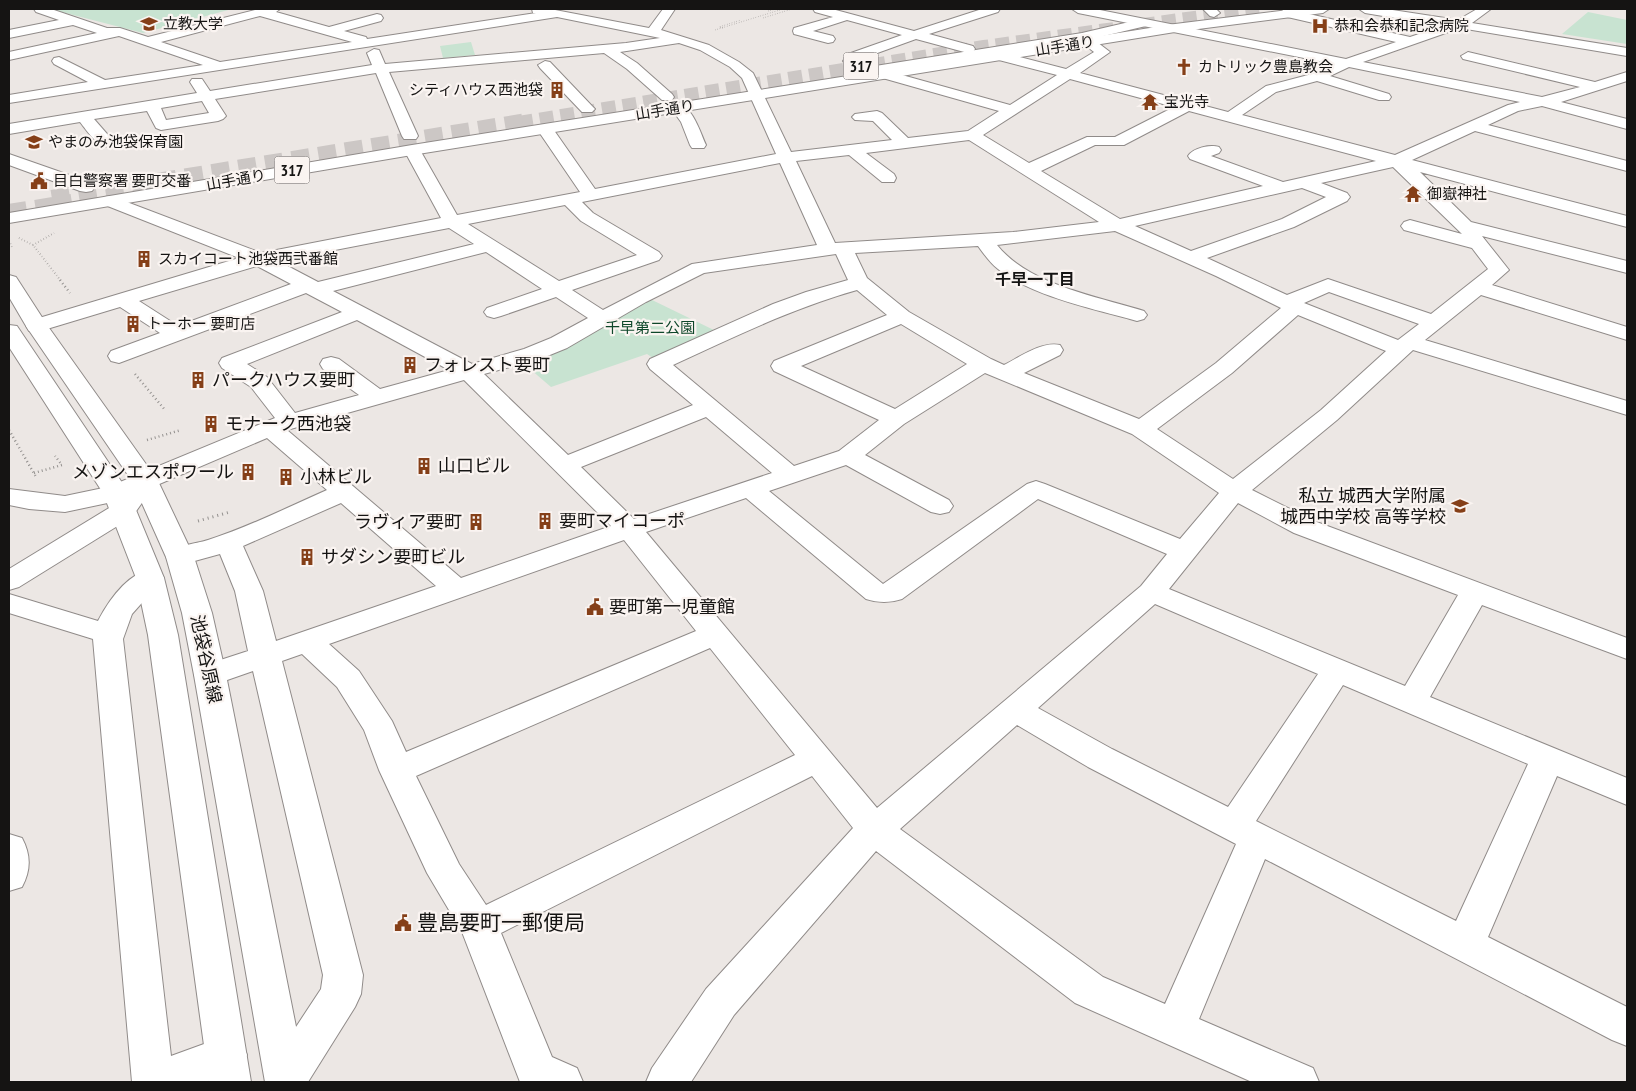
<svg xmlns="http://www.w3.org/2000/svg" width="1636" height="1091" viewBox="0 0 1636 1091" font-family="'PT Sans Narrow','Noto Sans JP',sans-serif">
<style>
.green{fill:#c8e3d1}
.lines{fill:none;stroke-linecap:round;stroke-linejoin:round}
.highway-tunnel-far1{stroke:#ccc7c5;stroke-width:14;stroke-dasharray:14 7;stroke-linecap:butt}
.highway-tunnel{stroke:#ccc7c5;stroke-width:18;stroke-dasharray:18 9;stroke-linecap:butt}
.minor-casing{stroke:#908b89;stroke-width:2}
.major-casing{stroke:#908b89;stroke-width:2}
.highway-casing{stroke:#908b89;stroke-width:2}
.path-far3{stroke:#94918f;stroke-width:1;stroke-dasharray:0.5 2;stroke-linecap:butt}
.path-far2{stroke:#94918f;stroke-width:2;stroke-dasharray:0.5 2.5;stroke-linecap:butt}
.path-far1{stroke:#94918f;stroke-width:2.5;stroke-dasharray:1 3;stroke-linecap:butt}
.path{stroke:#94918f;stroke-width:3;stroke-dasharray:1 4;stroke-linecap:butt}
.minor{fill:#fff;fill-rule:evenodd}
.major{fill:#fff;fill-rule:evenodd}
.highway{fill:#fff;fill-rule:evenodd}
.labels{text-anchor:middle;stroke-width:4.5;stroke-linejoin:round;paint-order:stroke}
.far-poi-label{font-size:15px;fill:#151413;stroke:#faf4f1;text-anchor:start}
.far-street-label{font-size:15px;fill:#151413;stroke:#faf4f1}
.far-park-label{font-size:15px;fill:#0e472a;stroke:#faf4f1}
.shield{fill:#faf4f1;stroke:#5a5756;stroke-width:1}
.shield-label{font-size:16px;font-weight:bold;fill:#151413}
.far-neighbourhood-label{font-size:16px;font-weight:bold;fill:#151413;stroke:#faf4f1}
.poi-label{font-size:18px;fill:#151413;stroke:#faf4f1;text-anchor:start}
.street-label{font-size:18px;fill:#151413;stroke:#faf4f1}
.near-poi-label{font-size:21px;fill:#151413;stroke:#faf4f1;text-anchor:start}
</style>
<rect width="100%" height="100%" fill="#ece7e4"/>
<!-- green -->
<path class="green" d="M50,9H232L143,33Z
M1588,12L1627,20V44L1562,34Z
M471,42L475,55L443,58L440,46Z
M650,299L718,332L656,360L647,354L551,387L523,363Z"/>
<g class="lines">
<!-- highway-tunnel-far1 -->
<path class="highway-tunnel-far1" d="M519,123L984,47L1259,9"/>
<!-- highway-tunnel -->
<path class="highway-tunnel" d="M52,199L527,122
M9,213L72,203"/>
<!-- minor casing -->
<g class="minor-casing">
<path id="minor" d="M34,9H51L107,28H120L148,37L259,9H280L276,12L329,27L377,14L381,15L383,18L381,21L344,31L366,37L367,39L536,13H533L532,9H550L649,28L663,9H675L661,30L709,45L739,62L753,73L791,152L892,140L873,121L855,120L852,117L855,114L877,111L882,113L908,138L968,131L999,111L879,77L877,74L879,71L884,70L1010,105L1057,75L995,59L993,56L995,53L1000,52L1066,69L1094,52L1081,42L1088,38L1093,39L1110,52L1080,73L1228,112L1266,86L1312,74L1334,64L1078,13L1072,9H1095L1346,59L1396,42L1283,16L1281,13L1283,10L1287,9L1410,37L1443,26L1365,13L1359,9H1386L1458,20L1477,9H1491L1472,23L1627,48V56L1460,28L1363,62L1542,97L1580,87L1463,59L1461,56L1468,52L1595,82L1627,72V81L1561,102L1627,119V129L1542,106L1518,111L1488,125L1627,161V171L1475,131L1412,160L1627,216V227L1420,172L1471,222L1627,261V273L1482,236L1509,270L1492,285L1627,327V340L1481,295L1425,340L1627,401V415L1413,350L1337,420L1252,490L1314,521L1627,638V659L1482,605L1430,697L1627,778V805L1557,776L1488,937L1627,1007V1046L1612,1040L1265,859L1199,1019L1313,1068L1319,1082H1252L1075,1003L876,851L734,1015L691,1082H646L652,1068L706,989L853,828L812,776L501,933L552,1057L577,1068L583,1082H520L462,932L427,873L379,770L364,730L337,687L302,654L282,661L363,975L361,994L355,1007L308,1082H266L265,1079L271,1065L321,989L323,975L253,671L210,686L199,683L194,675L199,667L248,651L235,591L220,554L180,565L170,563L166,557C174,545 195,544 208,540C249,527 288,507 327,490L267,438L150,488L151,490L132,517L19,587L9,590V569L114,505L117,501L65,512L29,509L9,505V489L65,496L108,487L275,418L251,387L222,368L219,363L222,358L342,312L306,293L119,363L111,361L108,356L111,351L160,333L120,307L37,332L29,331L26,326L29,321L239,258L105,205L102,201L105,197L111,196L261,253L441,218L404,150L406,147H418L420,150L457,215L580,192L537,129L539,126H551L595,189L776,154L742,78L730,67L700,50L679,43L620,52L637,63L672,94L674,97L672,100H662L627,69L604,53L389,72L418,136L416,139H404L402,136L376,73L215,99L226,116L223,119L218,121L161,130L156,128L147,111L94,119L115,143L113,146C99,150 88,132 80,122L9,134V124L197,93L190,82L192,79H202L210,91L372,65L367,53L374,49L379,50L385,64L626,43L660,38L557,17L9,103V95L88,82L54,64L52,61L54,58L59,57L105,80L203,65L119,36L9,60V52L97,33L73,25L9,38V30L59,20L36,12ZM260,16L352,42L220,62L161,42ZM1349,67L1520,102L1508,105L1395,155L1242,115L1276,92L1317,81L1379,100H1389L1391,97L1389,94L1330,76ZM1070,79L1174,107L1115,137H1087L1029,163L983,135ZM202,101L209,113L166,120L161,108ZM1189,111L1376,161L1283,182L1211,156L1219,153L1221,150L1219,147C1210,144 1193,148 1188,156L1190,159L1263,186L1120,219L1041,171L1095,145H1124ZM969,140L1099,222L1013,232L835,243L796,161L849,155L882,182H894L896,178L894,174L866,153ZM780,163L817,245L692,264L603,310L572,290L659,260L662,256L659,252L593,213L582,202ZM1393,167L1462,234L1410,220L1404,222L1401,226L1404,230L1472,248L1488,269L1431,314L1328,279L1287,295L1207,258L1294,227L1347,201L1350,197L1347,193L1321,183ZM1302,188L1326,197L1282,219L1191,251L1135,226ZM565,205L581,221L637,255L559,281L468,224ZM449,228L474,244L318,282L278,261ZM1115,231L1216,276L1281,308L1216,363L1139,419L1024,373L1060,355L1063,350L1060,345C1042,341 1020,357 1004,365L991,359L909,312L867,278L855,253L978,246C984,254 990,263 998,269C1030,295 1090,308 1130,319L1137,321L1144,319L1147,315L1144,311C1096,296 1029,285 997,245ZM486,252L542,289L487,308L484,312L487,316L494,318L501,316L556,297L588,318L551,338L524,349L472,364L333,291ZM836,254L848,280L806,292L773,304L650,359L647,364L650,369L693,405L568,455L484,374L540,359L567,348L646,302L704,273ZM257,266L291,284L178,326L139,301ZM857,290L887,315L774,361L771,366L774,371L879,420L839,451L794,466L673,365C734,337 793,308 857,290ZM1329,292L1419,324L1398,340L1304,303ZM1298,315L1386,351L1321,410L1233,479L1157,429L1232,373ZM357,320L449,370L380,389L339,359L331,357L323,359L320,364L323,369L359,395L295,413L267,377L247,364ZM901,324L967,364L895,409L801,366ZM985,373L1132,434L1219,493L1180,539L1045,484L1036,481L1027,484L883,584L769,491L846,465L931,512L940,514L949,512L953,506L949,500L865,455L904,424ZM464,380L611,526L461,578L287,430ZM706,417L772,473L634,519L581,467ZM746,498L866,599C878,603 890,603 902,599L1038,499L1167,554L1141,586L877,808L646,532ZM341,503L436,586L276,641L263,591L243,546ZM1238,503L1294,533L1458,595L1405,686L1169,589ZM624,540L696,631L406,752L392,721L359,671L329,644ZM1155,604L1318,674L1228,807L1112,749L1038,708ZM710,648L795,755L486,905L459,864L416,776ZM1343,685L1528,764L1456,921L1256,821ZM1017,725L1088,767L1236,844L1165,1004L1103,977L900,829Z
M813,9H832L914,31L982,9H1000L998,12L929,34L973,46L975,49L973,52L968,53L916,39L858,60L867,66L860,70L845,64L843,61L848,54L902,35L847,20L813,31L833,36L835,39L833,42L828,43L794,34L793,31L794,28L833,17L815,12Z
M1203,9H1216L1220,13L1214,17L1210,16Z
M545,61L550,62L592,106L595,109L592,112H582L540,68L538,65Z
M678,104C693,107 700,132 706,145L704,148H692L690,145L681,122L671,108L673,105Z
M9,154L92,183L95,187L92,191L86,192L80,191L9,165Z
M150,569L160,572L164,578L132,614L123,639L171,1056L226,1036L241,1041L247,1055L241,1069L206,1082H132L93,639L9,613V594L98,621C109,600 127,575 150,569Z
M9,834L22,838C31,855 31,870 22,887L9,891Z"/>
</g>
<!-- major casing -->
<g class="major-casing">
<path id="major" d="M1296,9H1329L1323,13L1175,32L412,155L9,223V213L412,145L1175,24Z
M9,275L16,277L47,325L158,481L194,557L212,613L226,675L307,1082H265L194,675L182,613L166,557L132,481L26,326L9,297Z
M9,325L17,326L129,493L164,578L178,635L251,1082H209L148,635L136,578L103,493L9,347Z"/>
</g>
<!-- highway casing -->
<g class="highway-casing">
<path id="highway" d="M1142,19L1148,23L1146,26L1082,41L869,75L862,71L869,67L1082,33Z"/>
</g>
<!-- path-far3 -->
<path class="path-far3" d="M768,11L776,9
M763,18L792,9
M723,28L719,27L741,20
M715,30L783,9"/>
<!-- path-far2 -->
<path class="path-far2" d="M19,238L33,245L61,281
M9,241L12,247
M33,245L54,233"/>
<!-- path-far1 -->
<path class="path-far1" d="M60,280L70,293
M135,374L165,410
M9,430L36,477
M147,440L181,430
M34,473L62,465L55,456"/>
<!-- path -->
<path class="path" d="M198,521L230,512"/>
<!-- minor -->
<use href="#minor" class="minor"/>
<!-- major -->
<use href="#major" class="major"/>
<!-- highway -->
<use href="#highway" class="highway"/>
</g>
<!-- icons -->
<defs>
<g id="university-bare" transform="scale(1.35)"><path d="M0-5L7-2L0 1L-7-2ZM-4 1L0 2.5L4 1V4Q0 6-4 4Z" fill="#853f18" stroke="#faf4f1" stroke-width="2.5" paint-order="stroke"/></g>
<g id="hospital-bare" transform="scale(1.35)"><path d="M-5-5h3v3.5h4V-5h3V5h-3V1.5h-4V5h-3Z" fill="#853f18" stroke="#faf4f1" stroke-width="2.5" paint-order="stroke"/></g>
<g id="church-bare" transform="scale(1.35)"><path d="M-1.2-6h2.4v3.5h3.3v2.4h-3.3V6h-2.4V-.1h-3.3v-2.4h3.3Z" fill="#853f18" stroke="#faf4f1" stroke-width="2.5" paint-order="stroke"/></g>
<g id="building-bare" transform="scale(1.35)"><path d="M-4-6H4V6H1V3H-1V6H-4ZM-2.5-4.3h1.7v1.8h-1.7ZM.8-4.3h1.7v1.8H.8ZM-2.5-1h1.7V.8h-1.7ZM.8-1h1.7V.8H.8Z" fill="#853f18" stroke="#faf4f1" stroke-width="2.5" paint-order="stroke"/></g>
<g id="temple-bare" transform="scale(1.35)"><path d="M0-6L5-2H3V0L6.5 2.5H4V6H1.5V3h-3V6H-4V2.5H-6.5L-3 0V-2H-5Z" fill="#853f18" stroke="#faf4f1" stroke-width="2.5" paint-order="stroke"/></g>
<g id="school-bare" transform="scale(1.35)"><path d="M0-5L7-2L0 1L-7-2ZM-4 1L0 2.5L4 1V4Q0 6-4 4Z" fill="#853f18" stroke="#faf4f1" stroke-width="2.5" paint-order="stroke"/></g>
<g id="civic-bare" transform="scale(1.35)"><path d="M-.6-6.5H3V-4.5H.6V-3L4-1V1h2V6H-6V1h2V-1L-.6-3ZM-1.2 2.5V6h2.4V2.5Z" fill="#853f18" stroke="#faf4f1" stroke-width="2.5" paint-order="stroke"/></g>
</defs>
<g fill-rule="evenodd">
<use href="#university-bare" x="149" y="24"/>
<use href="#hospital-bare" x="1320" y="26"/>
<use href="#church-bare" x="1184" y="67"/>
<use href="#building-bare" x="557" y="90"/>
<use href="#temple-bare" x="1150" y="102"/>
<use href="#school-bare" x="34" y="142"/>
<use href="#civic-bare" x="39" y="181"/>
<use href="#temple-bare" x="1413" y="194"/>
<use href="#building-bare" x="144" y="259"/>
<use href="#building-bare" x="133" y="324"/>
<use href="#building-bare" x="410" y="365"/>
<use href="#building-bare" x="198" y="380"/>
<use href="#building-bare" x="211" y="424"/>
<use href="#building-bare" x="424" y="466"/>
<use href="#building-bare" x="248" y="472"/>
<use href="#building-bare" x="286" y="477"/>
<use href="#school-bare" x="1460" y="506"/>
<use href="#building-bare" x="545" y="521"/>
<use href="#building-bare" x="476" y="522"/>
<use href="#building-bare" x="307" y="557"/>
<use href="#civic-bare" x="595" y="607"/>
<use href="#civic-bare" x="403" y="923"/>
</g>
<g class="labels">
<!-- far-poi labels -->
<g class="far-poi-label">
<text x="163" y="29">立教大学</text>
<text x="1334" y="31">恭和会恭和記念病院</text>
<text x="1198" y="72">カトリック豊島教会</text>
<text x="543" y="95" text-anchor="end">シティハウス西池袋</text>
<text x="1164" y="107">宝光寺</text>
<text x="48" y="147">やまのみ池袋保育園</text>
<text x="53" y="186">目白警察署 要町交番</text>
<text x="1427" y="199">御嶽神社</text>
<text x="158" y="264">スカイコート池袋西弐番館</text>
<text x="147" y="329">トーホー 要町店</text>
</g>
<!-- far-street labels -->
<g class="far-street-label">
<text transform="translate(1065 46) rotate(-9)" y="5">山手通り</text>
<text transform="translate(665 110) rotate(-9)" y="5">山手通り</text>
<text transform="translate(236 180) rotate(-10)" y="5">山手通り</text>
</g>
<!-- far-park labels -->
<g class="far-park-label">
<text x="650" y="333">千早第二公園</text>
</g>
<!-- shield labels -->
<g class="shield">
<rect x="843.5" y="52.5" width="35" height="27" rx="4"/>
<rect x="274.5" y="156.5" width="35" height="27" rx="4"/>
</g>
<g class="shield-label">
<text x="861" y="72">317</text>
<text x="292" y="176">317</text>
</g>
<!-- far-neighbourhood labels -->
<g class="far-neighbourhood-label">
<text x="1035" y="285">千早一丁目</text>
</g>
<!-- poi labels -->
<g class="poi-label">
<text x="424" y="371">フォレスト要町</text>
<text x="212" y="386">パークハウス要町</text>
<text x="225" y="430">モナーク西池袋</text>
<text x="438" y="472">山口ビル</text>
<text x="234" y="478" text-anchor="end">メゾンエスポワール</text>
<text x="300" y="483">小林ビル</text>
<text x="1446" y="502" text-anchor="end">私立 城西大学附属<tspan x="1446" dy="21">城西中学校 高等学校</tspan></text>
<text x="559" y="527">要町マイコーポ</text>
<text x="462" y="528" text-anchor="end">ラヴィア要町</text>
<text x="321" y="563">サダシン要町ビル</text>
<text x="609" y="613">要町第一児童館</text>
</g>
<!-- street labels -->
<g class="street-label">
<text transform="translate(206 659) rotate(78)" y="6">池袋谷原線</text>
</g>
<!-- near-poi labels -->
<g class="near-poi-label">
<text x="417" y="930">豊島要町一郵便局</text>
</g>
</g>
<!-- border -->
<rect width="1636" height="1091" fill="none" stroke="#151413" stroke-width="20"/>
</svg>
